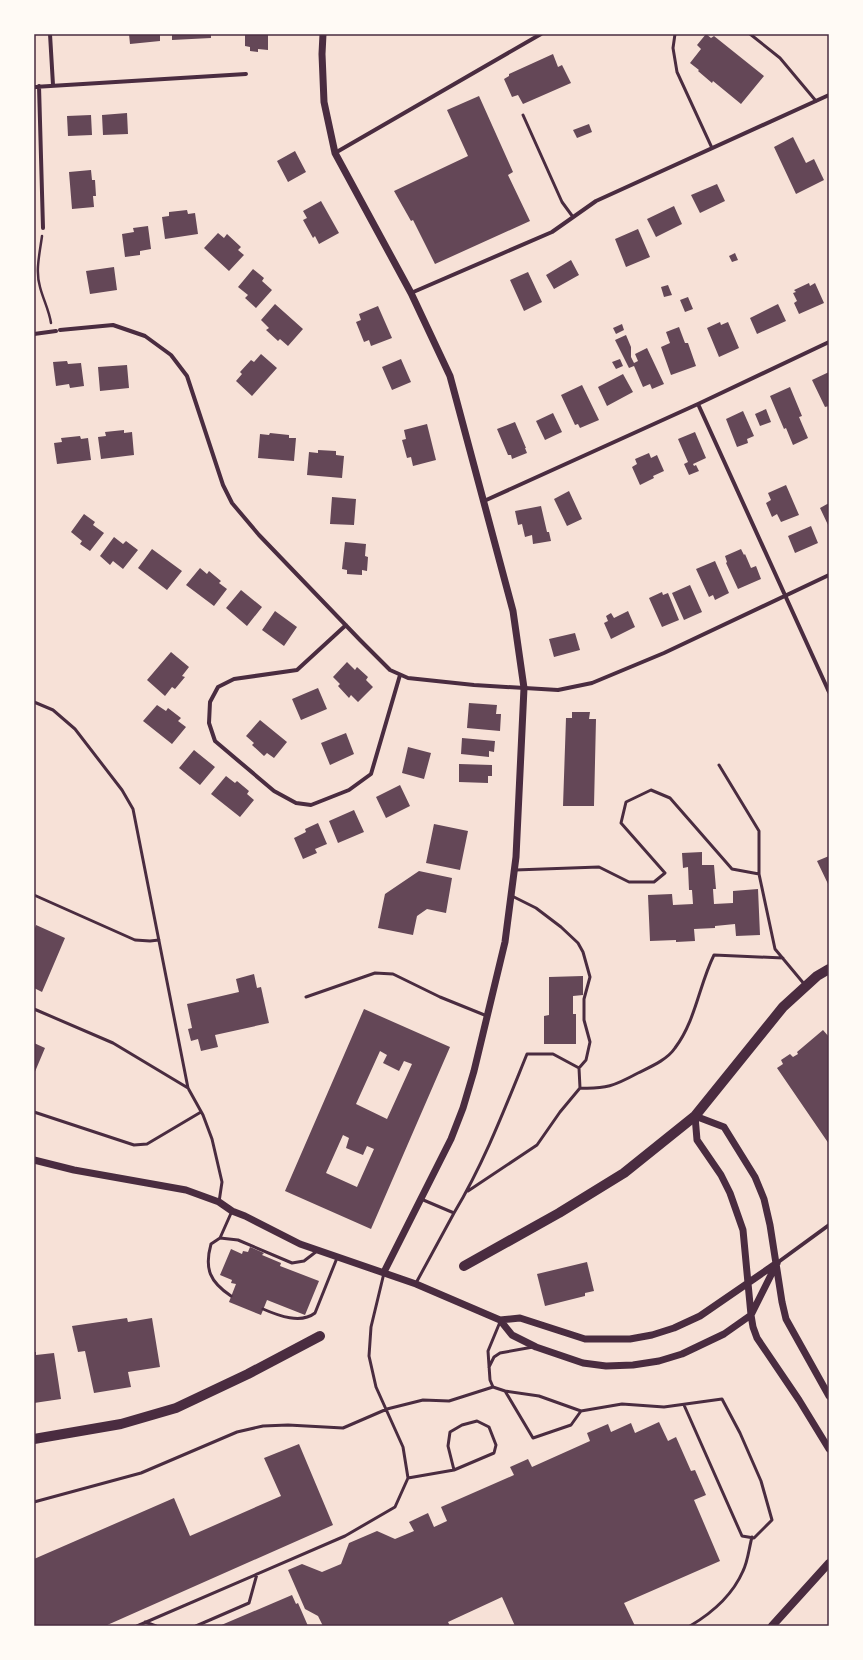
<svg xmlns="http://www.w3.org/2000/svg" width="863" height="1660" viewBox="0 0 863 1660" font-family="Cabin,sans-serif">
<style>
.building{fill:#644757;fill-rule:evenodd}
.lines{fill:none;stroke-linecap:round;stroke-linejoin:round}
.path{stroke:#4a2c40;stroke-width:2.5}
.service{stroke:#4a2c40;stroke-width:3}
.minor{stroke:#4a2c40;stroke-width:4}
.tertiary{stroke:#4a2c40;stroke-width:7}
.secondary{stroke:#4a2c40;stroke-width:8}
.primary{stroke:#4a2c40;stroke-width:10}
.neatline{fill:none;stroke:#4a2c40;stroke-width:1.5}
</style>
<rect width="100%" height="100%" fill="#f7e1d7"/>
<!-- building -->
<path class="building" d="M129,34H160V41L130,44Z
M172,34H211V38L172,40Z
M245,34H268V50L258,49V52L250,51V47L245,46Z
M706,34L711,38L714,36L764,76L741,104L713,81L712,83L698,71L699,70L690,63L701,49L697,45Z
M553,54L558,67L562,65L571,83L523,104L518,95L512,97L504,79L509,76V74Z
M479,96L513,172L508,175L530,221L435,264L413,220L411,221L394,191L468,156L447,110Z
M127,113L128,134L103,135L102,115Z
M91,115L92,135L68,136L67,116Z
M589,124L592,132L577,138L573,130Z
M793,137L806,163L814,159L824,180L796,194L774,147Z
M295,151L306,172L288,182L277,161Z
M91,170L92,180H95L96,196H93L94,207L72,209L69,172Z
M717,184L725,201L700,213L691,195Z
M321,201L339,233L319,244L315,236L313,238L303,220L307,218L303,211Z
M674,206L682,224L656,237L647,219Z
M187,210L188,214L195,213L198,234L165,239L162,217L169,216V212Z
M148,226L151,249L140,251V255L125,257L122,234L134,232L133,228Z
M638,229L650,257L626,267L615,239Z
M218,233L224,238L227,234L241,247L238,250L244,255L229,271L204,248Z
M735,253L738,260L732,262L729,256Z
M571,260L579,275L554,289L546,275Z
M114,267L117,290L90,294L86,271Z
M253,269L264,278L262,281L272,290L256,308L245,298L248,295L238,287Z
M528,272L542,302L524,311L510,280Z
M809,283L810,286L815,283L824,303L799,314L794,303L797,301L793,293L796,292L794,290Z
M668,285L672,295L664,297L661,287Z
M688,297L693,309L685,312L680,300Z
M275,304L303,329L288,346L280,339L278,341L266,330L269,328L261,320Z
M778,304L786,321L757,334L750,318Z
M378,306L392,338L371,346L369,340L364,342L356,322L361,320L359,314Z
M720,322L721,325L728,322L739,348L719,357L707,328Z
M622,324L624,330L616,334L613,328Z
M679,327L685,343H688L696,366L671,375L661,347L670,343L666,332Z
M626,335L631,347V357L634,363L638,361L635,354L647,348L664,384L652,389L650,384L643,387L634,366L629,368L615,340Z
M261,354L277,368L252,396L236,381L242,374L240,372L251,360L254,362Z
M401,359L411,382L392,390L382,367Z
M620,359L623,366L616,369L612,362Z
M67,361L68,364L81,363L84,386L70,388L69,384L56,386L53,362Z
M127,365L129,388L100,391L98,367Z
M829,372V406L825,407L812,380Z
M623,374L633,392L607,406L598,387Z
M582,385L599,420L580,428L578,424L575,425L561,395Z
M790,387L802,416L799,417L808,438L793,445L786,428L784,429L770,396Z
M766,409L771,422L760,426L755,414Z
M743,411L754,436L747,439L748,443L737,447L726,419Z
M553,413L562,432L545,440L536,421Z
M515,422L526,448H525L527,453L512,459L511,455H508L497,429Z
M427,424L436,460L413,466L411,457L407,458L402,440L406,439L404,430Z
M124,430V433L132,432L134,455L101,459L98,437L106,436L105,432Z
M695,432L706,458L693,464L694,466L696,465L699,471L689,475L684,464L688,462L678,439Z
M270,433L289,435V438H296L294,461L258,458L260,434L269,435Z
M80,436L81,439L88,438L91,460L57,464L54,443L62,442L61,438Z
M318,450L336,451V455L344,456L342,478L307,475L309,452L318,453Z
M649,453L651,458L657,455L664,471L653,476L654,478L640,485L632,467L637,464L635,459Z
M786,485L799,515L781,522L777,514L772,517L766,503L771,500L768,493Z
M569,491L582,519L567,526L554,499Z
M332,497L356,499L354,525L330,524Z
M829,503V527L820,508Z
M541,506L547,532H549L551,541L533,544L532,535L525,537L522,524L518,525L515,511Z
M84,514L95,522L93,525L104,533L90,551L80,544L82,541L71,532Z
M811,526L818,543L795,553L788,536Z
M114,537L123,544L126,541L138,550L123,569L113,561L110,565L100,556Z
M345,542L366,544L365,556L368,557L367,571L362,570V575L347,574V570L342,569Z
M152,549L182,571L167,590L138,568Z
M741,549L744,555L745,554L751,568L756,566L761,579L738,589L726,563L727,562L725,556Z
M715,561L729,593L715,600L713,595L709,597L696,569Z
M200,568L207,574L209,571L221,581L219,583L227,589L214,606L186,585Z
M690,585L702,612L684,620L672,593Z
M241,590L262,607L247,626L226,608Z
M662,592L663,595L668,593L679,620L662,627L649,598Z
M275,611L297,627L284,646L262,630Z
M628,611L635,627L611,639L604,623L608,621L606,616L611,613L614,618Z
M575,633L580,650L554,657L549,639Z
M171,652L189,667L182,676L185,677L175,689L172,687L165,696L147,680Z
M347,662L355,670L357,667L368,677L366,680L373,687L358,702L351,695L349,698L338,686L340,684L333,677Z
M318,688L327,709L301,720L292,699Z
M469,703L497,705L496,714H501L500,731L467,728Z
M157,705L166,711L168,708L181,718L178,721L186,727L172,744L143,721Z
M572,712H590L589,719H596L594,806H563L566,718H572Z
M260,720L287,742L274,758L267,753L264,756L252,745L254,743L246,736Z
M346,733L354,754L330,765L321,743Z
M462,738L495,741L494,752L489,751V757L461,754Z
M408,747L431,753L424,779L402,773Z
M194,750L215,767L200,785L179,768Z
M459,764L492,765V776H488V783L459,782Z
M226,776L235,783L237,781L249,791L247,794L254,800L240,817L211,794Z
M400,785L410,806L386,818L376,797Z
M354,810L364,832L338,843L329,821Z
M318,823L327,844L315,849L317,853L303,859L294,838L306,832L305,829Z
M434,824L468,831L460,870L426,863Z
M702,852V865H714L716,889H713L714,904L733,903V891L758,889L760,935L736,936L735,924L715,926V928L694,929L695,941L676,942V940L650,941L648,895L672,894L673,905L693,904L692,890H689L688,867L683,868L682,853Z
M829,856V886L817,861Z
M419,871L452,878L446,913L427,909L417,916L413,935L378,928L385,894Z
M36,925L65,938L42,992L34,988V931Z
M254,974L257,988L261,987L269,1023L215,1035L218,1047L201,1051L198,1039L191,1041L188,1029L192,1028L187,1004L239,992L236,979Z
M583,976V995L573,996V1014H576V1044H544V1016L549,1015V977Z
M364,1009L450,1047L371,1229L285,1191ZM380,1051L387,1055L383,1063L399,1071L404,1061L412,1064L387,1119L356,1104ZM343,1135L349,1138L346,1148L363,1155L367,1146L374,1149L357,1187L326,1173Z
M823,1030L829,1037V1144L777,1068L783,1064L781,1060L790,1054L793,1057L798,1054L797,1052Z
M34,1043L45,1048L34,1074Z
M250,1247L264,1253L262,1255L281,1263L280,1266L319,1281L305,1315L267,1300L261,1315L229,1302L236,1284L231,1283L232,1280L220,1275L231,1249L242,1254L243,1251L248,1252Z
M587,1262L594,1291L585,1293V1296L545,1306L537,1274Z
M127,1318L128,1322L152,1318L160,1367L128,1372L131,1387L94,1393L85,1351L78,1352L72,1326Z
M34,1352H36V1355L54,1353L61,1399L34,1403Z
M659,1422L668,1441L676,1437L691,1471L695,1470L706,1495L694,1500L720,1561L624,1603L635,1626H515L502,1597L448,1622L450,1626H323L318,1616L305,1609L288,1570L302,1564L322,1572L341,1564L349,1543L377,1531L395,1539L414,1531L409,1522L428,1513L434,1527L447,1521L441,1507L514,1475L510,1467L528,1459L532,1467L590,1441L587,1433L608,1424L611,1432L631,1423L635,1433Z
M299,1444L333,1525L105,1626H34V1559L174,1498L190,1536L281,1496L264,1458Z
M292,1595L296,1604L298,1603L308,1626H219Z"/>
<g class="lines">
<!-- path -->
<path class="path" d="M42,236C40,252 35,271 40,287C43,299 49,310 51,323"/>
<!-- service -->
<path class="service" d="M675,34L673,48L677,72L712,148
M750,34L780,58L816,101
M523,115L562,202L573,217
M34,702L53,710L75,729L122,790L133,809L188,1088
M719,765L759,831V874L775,949L805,985
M515,870L599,867L629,882H654L665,873L621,823L626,802L651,790L670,798L732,869L759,874
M34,895L135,940L150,941L159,940
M306,997L375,973L393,974L440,997L487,1016
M34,1009L113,1043L188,1088L203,1115L212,1139L222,1182L219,1202
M580,1088C606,1089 614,1086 638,1073C650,1067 667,1060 675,1048C696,1020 699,985 714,955L783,958
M34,1112L134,1145L147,1144L201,1112
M468,1191L537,1145L560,1112L580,1088L579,1068
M421,1199L454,1213C484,1163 505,1108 527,1054H553L579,1068L586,1060L590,1042L584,1020V999L590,977L583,952L578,943L561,927L536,908L512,896
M220,1238L238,1240L292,1263L304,1261L317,1251
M416,1283L454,1213
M231,1296C210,1282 204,1269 211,1244L220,1238L232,1211
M263,1309C279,1316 301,1324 315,1313L337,1258
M489,1367L494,1357L500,1353L533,1347
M493,1387L505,1391L533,1438L571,1425L581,1411L539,1396L505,1391
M581,1411L622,1404L664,1407L722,1399L740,1433L761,1481L772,1520L754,1538L742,1536L684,1405
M408,1478L454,1470L494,1453L496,1445L489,1427L477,1421L462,1425L450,1432L448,1446L454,1470
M34,1502L141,1473L237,1432L263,1426L288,1425L343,1428L387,1409L423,1400L449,1401L493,1387L490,1380L488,1351L500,1322
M145,1622L156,1626
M137,1626L345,1536L395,1507L408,1478L403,1447L376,1387L369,1356L371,1327L384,1273
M196,1626L249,1603L257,1574
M690,1626C712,1613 733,1594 743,1571C748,1561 749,1548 752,1537"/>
<!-- minor -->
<path class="minor" d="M50,34L53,85
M39,86L43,228
M34,87L246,74
M335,153L541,34
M411,293L552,232L596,201L829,95
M60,330L113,325L145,336L171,355L187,376L223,485L232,503L259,535L360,640L390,670L408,678L474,685L558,690L592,683L664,653L829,575
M34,334L56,331
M698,404L829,692
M484,501L698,404L829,342
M346,625L297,670L234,679L218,687L210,702L209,723L215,741L274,791L296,803L311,805L349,790L371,774L400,675
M777,1263L829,1225"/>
<!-- tertiary -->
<path class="tertiary" d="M323,34L322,54L324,102L335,153L411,293L450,376L513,611L524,688L516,857L505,942L474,1071L463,1108L451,1139L384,1272
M34,1160L74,1170L186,1190L219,1202L232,1211L245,1216L300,1244L416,1284L500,1320L520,1318L585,1339H630L652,1335L674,1328L700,1316L777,1263
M500,1320L512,1335L536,1347L583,1363L606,1366L633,1365L659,1361L682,1354L724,1334L751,1315L776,1265
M829,1396L786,1319L782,1302L770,1225L764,1199L755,1177L724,1127L695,1116L697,1140L721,1175L730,1193L743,1230L751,1315L753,1327L757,1338L799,1400L829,1449"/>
<!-- secondary -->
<path class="secondary" d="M772,1626L829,1563"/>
<!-- primary -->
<path class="primary" d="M464,1266L559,1213L624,1173L695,1116L783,1007L817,976L829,969
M34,1439L121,1424L176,1408L248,1374L320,1336"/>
</g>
<!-- border -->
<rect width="863" height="1660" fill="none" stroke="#fffaf5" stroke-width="70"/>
<rect x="35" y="35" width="793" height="1590" class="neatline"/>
</svg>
